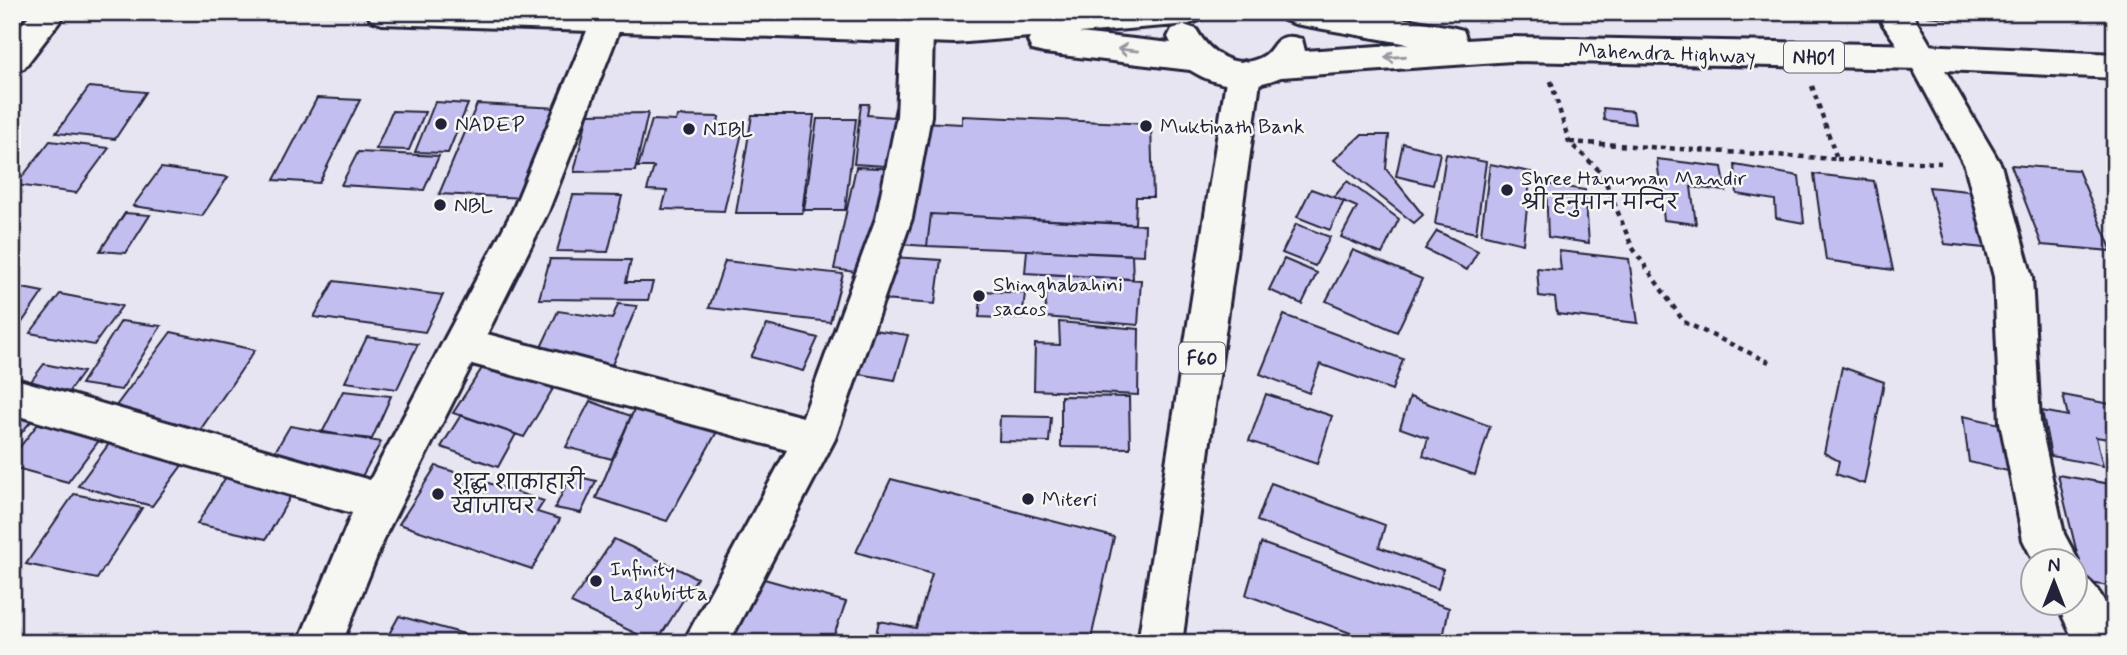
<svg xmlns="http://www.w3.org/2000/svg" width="2127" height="655" viewBox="0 0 2127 655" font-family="Mynerve,'Playpen Sans Deva',sans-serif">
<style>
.building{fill:#c3bef0;stroke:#22223b;stroke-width:2}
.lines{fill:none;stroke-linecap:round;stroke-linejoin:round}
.minor-casing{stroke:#22223b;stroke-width:6}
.major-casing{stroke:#22223b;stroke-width:6}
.highway-casing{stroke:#22223b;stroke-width:6}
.path{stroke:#22223b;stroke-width:4.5;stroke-dasharray:5 5;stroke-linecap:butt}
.minor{fill:#f6f6f2;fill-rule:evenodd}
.major{fill:#f6f6f2;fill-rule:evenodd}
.highway{fill:#f6f6f2;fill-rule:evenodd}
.oneway{stroke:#9797a0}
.poi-dot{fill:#22223b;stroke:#f6f6f2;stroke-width:2.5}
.labels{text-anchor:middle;stroke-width:5;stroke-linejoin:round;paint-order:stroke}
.shield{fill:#f6f6f2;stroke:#626272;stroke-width:2}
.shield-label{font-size:19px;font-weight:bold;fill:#22223b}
.street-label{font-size:21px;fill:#22223b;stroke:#f6f6f2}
.poi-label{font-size:21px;fill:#22223b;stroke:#f6f6f2;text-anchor:start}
</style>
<rect width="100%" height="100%" fill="#e7e5f1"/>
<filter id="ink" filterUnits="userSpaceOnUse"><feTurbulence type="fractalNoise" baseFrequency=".0143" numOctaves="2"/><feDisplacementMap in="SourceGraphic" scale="14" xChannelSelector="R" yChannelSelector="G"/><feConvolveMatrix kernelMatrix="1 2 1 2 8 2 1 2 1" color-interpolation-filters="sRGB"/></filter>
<g filter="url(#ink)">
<!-- building -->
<path class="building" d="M1926,12H1966L1968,20L1927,16Z
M89,87L146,92L115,139L56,133Z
M317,98L360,100L319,183L274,180Z
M435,102L468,104L448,153L415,152Z
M477,104L559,108L524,198L439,194Z
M861,104H869L867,115L893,117L895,108L913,109L902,167L854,164Z
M1603,108L1633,111L1635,124L1604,120Z
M392,111L425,112L409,150L376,149Z
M648,113L635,171L574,172L588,114Z
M752,115H814L802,213H736Z
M677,116L719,117L718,124H744L724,211L662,209L667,191L647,190L654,167H638L652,120L676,121Z
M962,116L1151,124L1153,197H1136L1135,224L931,214L927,246L897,244L922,122L962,124Z
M817,119H856L845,210H804Z
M1361,135H1389L1386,169L1423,215L1414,223L1334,160Z
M50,141L109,148L76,193L16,185Z
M1403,143L1440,153L1433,185L1396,176Z
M358,152L439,156L424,190L341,185Z
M1446,154L1486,162L1476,233L1435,224Z
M1657,159L1722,167L1726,191L1691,187L1696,224L1664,220Z
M1490,164L1531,172L1523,244L1481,234Z
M1735,165L1799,176L1804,223L1776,218L1775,200L1737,194Z
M2011,165L2078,170L2112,251L2042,245Z
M856,167L901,169L869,274L834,269Z
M161,168L228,177L202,216L133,206Z
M1814,174L1874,181L1893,270L1826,260Z
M1347,181L1399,219L1382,254L1341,237L1357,207L1334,197Z
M1546,184L1585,190L1589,243L1548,237Z
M1929,187L1977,192L1995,249L1945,244Z
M1311,189L1344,201L1330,230L1297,217Z
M573,195L622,196L608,252L557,251Z
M125,213L150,215L126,253L100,251Z
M931,214L1145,225L1144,255L927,246Z
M1296,224L1330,237L1315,266L1282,253Z
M1437,231L1478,251L1467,270L1425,249Z
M1027,250L1132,255L1133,279L1025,273Z
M1353,250L1422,279L1397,332L1326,301Z
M1559,251L1629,259L1638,323L1557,314L1555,298L1539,296L1537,268L1561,270Z
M891,257L941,260L935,304L883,300Z
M550,259L631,260L626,282H653L648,300L539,299Z
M1284,259L1317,273L1302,304L1269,290Z
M725,261L843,274L830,322L709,308Z
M1048,274L1141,280L1138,325L1045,317Z
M334,281L443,295L425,332L314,317Z
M12,286L43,292L12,337Z
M982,291L1025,293L1022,319L979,317Z
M60,294L122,306L94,345L30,333Z
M618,304L637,306L603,386L528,375L558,311L612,319Z
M1284,315L1403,359L1392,390L1320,364L1309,393L1260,374Z
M121,321L161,326L121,390L81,384Z
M1059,322L1139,329L1138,395L1034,390L1035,344L1060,345Z
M767,325L818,338L803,371L751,357Z
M867,329L908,335L895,380L853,373Z
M171,332L255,350L196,436L110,414Z
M367,337L418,344L397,389L345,382Z
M486,362L554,387L524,437L453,413Z
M44,364L83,372L62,401L23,392Z
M1842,367L1884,382L1864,484L1836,474L1839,461L1824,453Z
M343,391L391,396L372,439L322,433Z
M1266,394L1332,416L1317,464L1249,441Z
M2063,395L2115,405V440L2096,437L2103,466L2051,456L2042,411L2068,416Z
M1061,396L1129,397L1130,448L1061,447Z
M1410,397L1490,426L1475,475L1423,456L1428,438L1400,428Z
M590,401L631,416L612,459L566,447Z
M637,403L719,428L667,521L596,498Z
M12,406L38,413L12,444Z
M45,415L106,431L68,482L12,467V457Z
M461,415L516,434L498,467L441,447Z
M1000,416L1051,417L1049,442L999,441Z
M1963,416L2005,425L2012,472L1969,462Z
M290,426L381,442L361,478L269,462Z
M117,433L191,453L152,506L78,486Z
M436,466L544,501L537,512L560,519L532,569L399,524Z
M229,472L297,485L266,539L197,524Z
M571,475L596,481L581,513L555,508Z
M2058,475L2110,484L2115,501V587L2084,582Z
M891,479L1114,537L1090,643H874L879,621L916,628L932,574L856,552Z
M1271,483L1385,525L1379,547L1443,570L1438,589L1257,521Z
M74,494L142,508L97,579L26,564Z
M614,539L697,578L656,643L571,603Z
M1261,543L1449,608L1442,643H1378L1246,595Z
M757,577L846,602L831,643H759L732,635Z
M399,616L497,643H384Z"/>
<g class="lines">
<!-- minor casing -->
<g class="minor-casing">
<path id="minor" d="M32,12H67L24,68L12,71V36Z
M617,12L623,21L548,212L487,334L803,417L876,218L897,116L901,31L905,23L917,19L929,23L933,31L931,116L912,218L835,439L729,643H683L787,450L472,364L386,534L342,643H298L352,513L12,414V378L370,480L513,210L591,21L595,13Z
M1879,12H1911L2001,165L2032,277L2040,422L2064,534L2078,560L2074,567V560H2033L2023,540L2000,422L1994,277L1965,166L1911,65L1882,23Z
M2074,572C2100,582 2115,616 2115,643H2075L2056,602H2074Z"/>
</g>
<!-- major casing -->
<g class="major-casing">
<path id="major" d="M1244,61L1256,65L1261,74L1182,643H1138L1227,74L1232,65Z"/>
</g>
<!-- highway casing -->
<g class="highway-casing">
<path id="highway" d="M366,12H746L955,19L1040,12H1205L1200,20L1189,24L1079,33L1171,43L1168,37L1172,29L1184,25L1196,29C1209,53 1237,73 1265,55C1271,51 1274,42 1280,39C1288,35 1294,37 1302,39L1305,51L1409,44L1295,24L1284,20L1279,12H1365L1451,27L1463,30L1467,40L1512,37L1923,45L2115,54V78L1923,69L1512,61L1281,77C1250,90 1218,88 1190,70L1044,53L1032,50L1028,41L1030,37L955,43L382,24L371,20Z"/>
</g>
<!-- path -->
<path class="path" d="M1551,81L1569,142L1602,173L1632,247L1684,322L1769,362
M1570,142L1837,159L1812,86
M1837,159L1941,163"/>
<!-- minor -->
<use href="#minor" class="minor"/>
<!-- major -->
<use href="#major" class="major"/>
<!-- highway -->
<use href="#highway" class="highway"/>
</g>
<!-- one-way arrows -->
<defs><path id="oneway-shaft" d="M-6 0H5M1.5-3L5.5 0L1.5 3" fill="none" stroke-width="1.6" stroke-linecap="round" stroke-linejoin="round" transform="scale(1.75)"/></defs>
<g class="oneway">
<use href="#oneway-shaft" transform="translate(1128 50) rotate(-174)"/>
<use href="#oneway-shaft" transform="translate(1395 57) rotate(176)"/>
</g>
</g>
<!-- markers -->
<g class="poi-dot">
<circle cx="441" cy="124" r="7"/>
<circle cx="1146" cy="126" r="7"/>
<circle cx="689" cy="129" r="7"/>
<circle cx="1507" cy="190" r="7"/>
<circle cx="440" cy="205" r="7"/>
<circle cx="979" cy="296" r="7"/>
<circle cx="438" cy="494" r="7"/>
<circle cx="1028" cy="499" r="7"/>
<circle cx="596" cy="581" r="7"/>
</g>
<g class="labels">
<!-- shield labels -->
<g class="shield">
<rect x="1784" y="41.5" width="60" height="31" rx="5"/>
<rect x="1179" y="342.5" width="46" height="31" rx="5"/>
</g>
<g class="shield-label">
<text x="1814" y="64">NH01</text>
<text x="1202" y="365">F60</text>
</g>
<!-- street labels -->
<g class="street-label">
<text transform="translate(1667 53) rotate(2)" y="7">Mahendra Highway</text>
</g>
<!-- poi labels -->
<g class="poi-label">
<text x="455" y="131">NADEP</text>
<text x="1160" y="133">Muktinath Bank</text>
<text x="703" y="136">NIBL</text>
<text x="1521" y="185">Shree Hanuman Mandir<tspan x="1521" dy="24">श्री हनुमान मन्दिर</tspan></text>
<text x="454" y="212">NBL</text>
<text x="993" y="291">Shinghabahini<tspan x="993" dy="24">saccos</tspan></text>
<text x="452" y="489">शुद्ध शाकाहारी<tspan x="452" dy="24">खाजाघर</tspan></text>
<text x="1042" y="506">Miteri</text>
<text x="610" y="576">Infinity<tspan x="610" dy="24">Laghubitta</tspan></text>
</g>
</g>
<!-- margin -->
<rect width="2127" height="655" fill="none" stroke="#f6f6f2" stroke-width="42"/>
<rect x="21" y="21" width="2085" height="613" fill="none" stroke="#22223b" stroke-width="2.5" filter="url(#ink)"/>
<!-- north arrow -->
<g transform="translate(2054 582)"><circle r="33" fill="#f6f6f2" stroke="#a1a1a9" stroke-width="2"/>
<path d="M0-5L12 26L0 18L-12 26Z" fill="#22223b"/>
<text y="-10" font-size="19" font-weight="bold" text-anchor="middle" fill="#22223b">N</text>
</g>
</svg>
